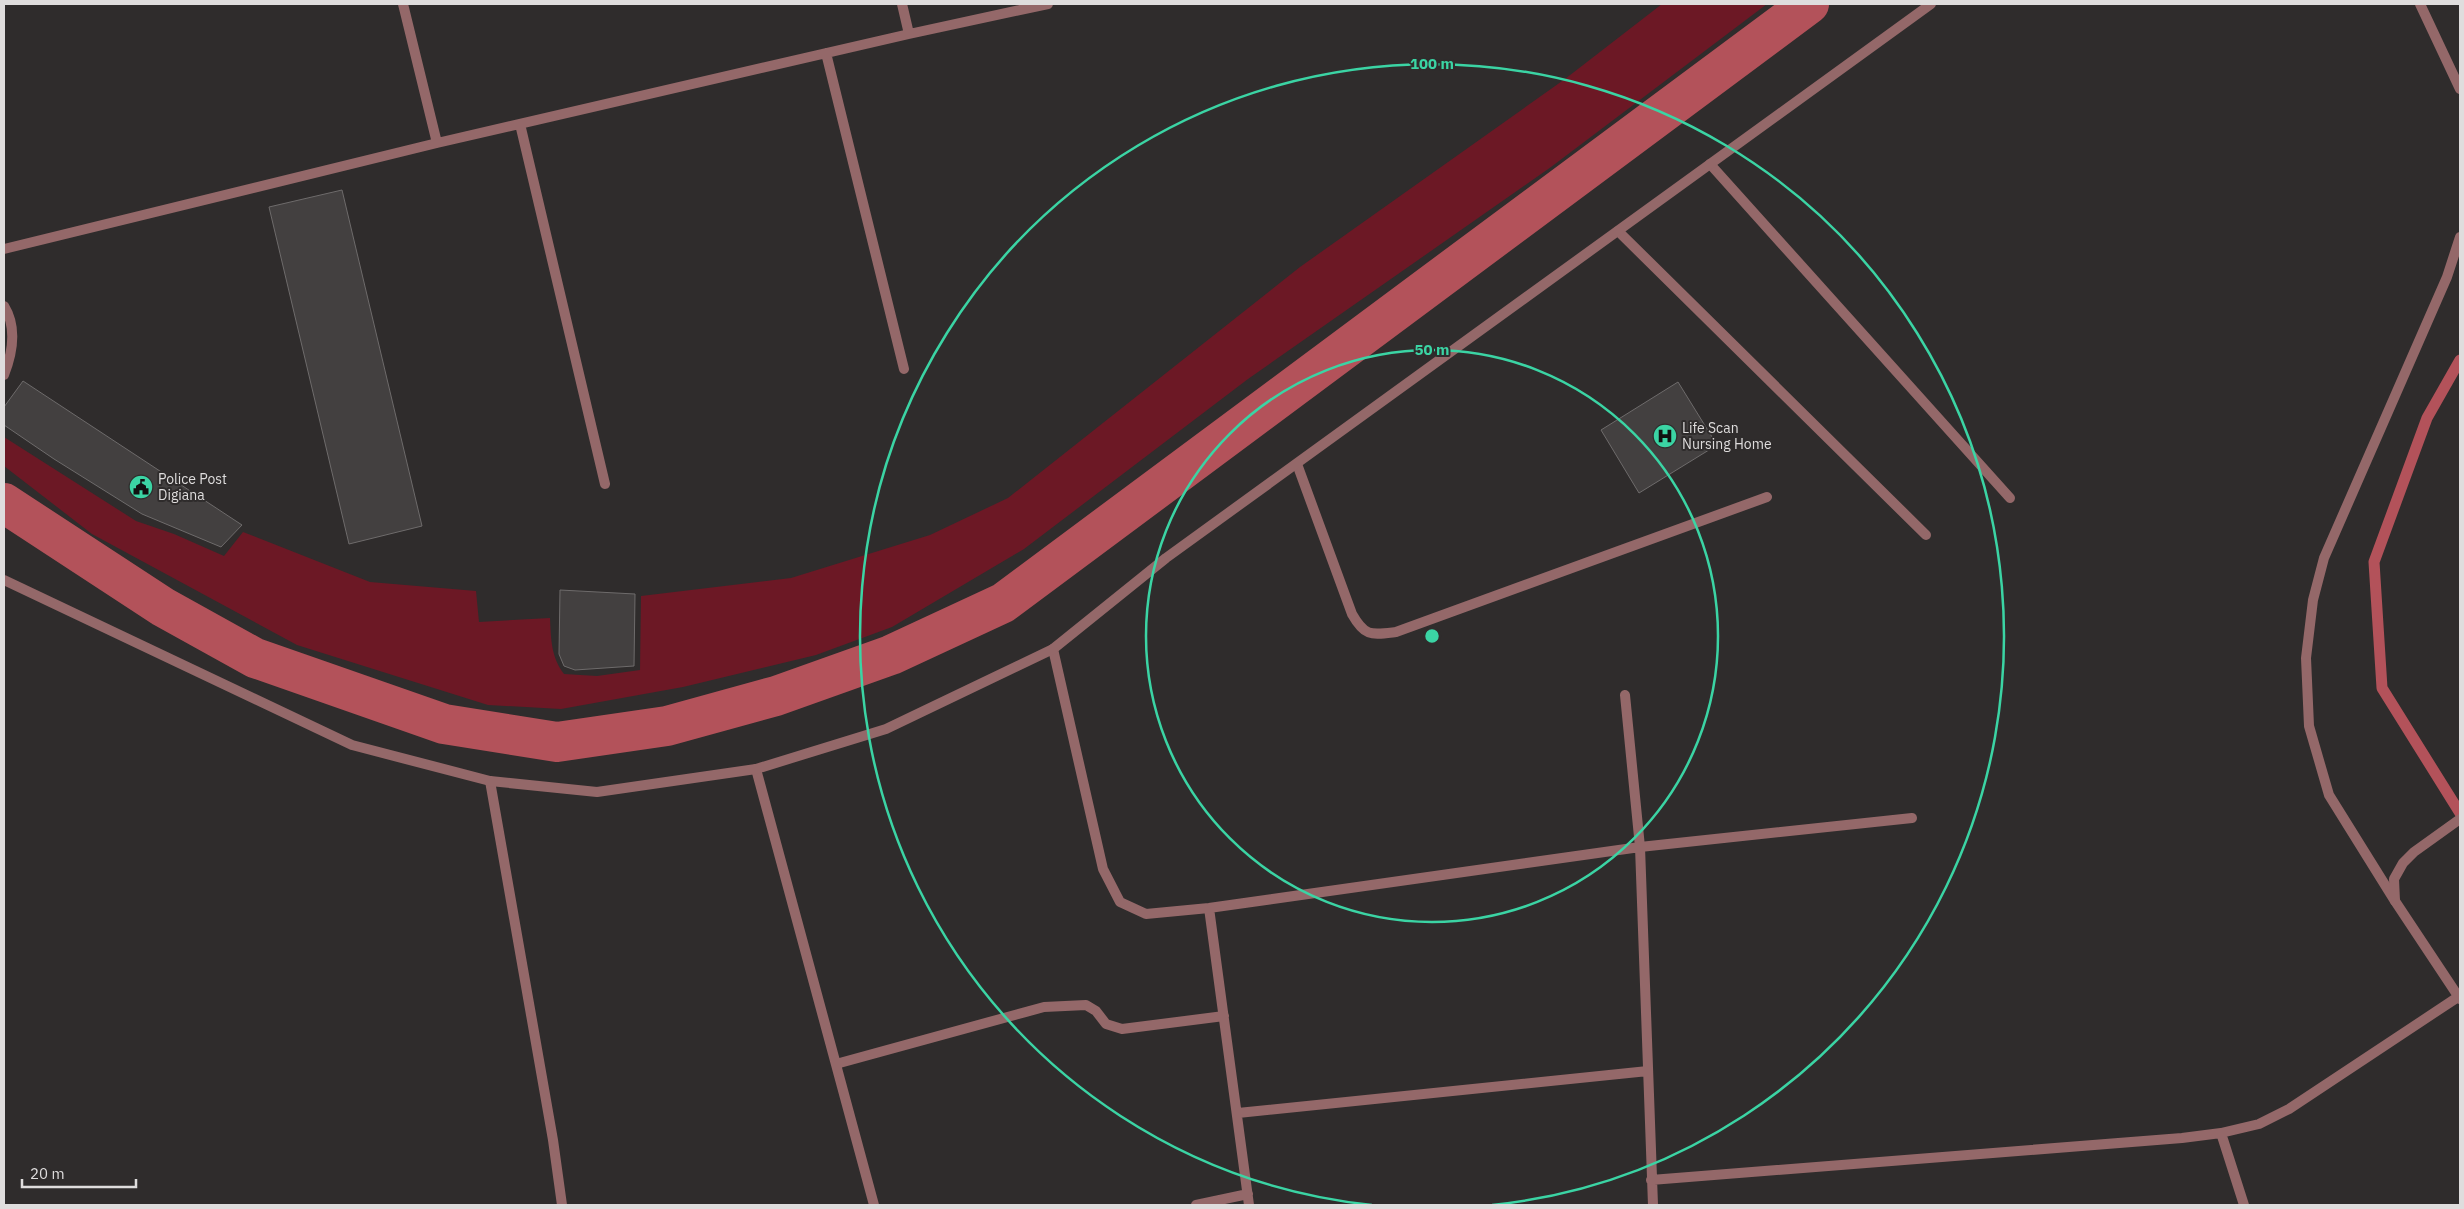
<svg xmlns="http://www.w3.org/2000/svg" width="2464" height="1209" viewBox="0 0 2464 1209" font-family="'IBM Plex Sans',sans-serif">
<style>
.green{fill:#6c1825}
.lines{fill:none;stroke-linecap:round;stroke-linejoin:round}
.stream{stroke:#b3525a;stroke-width:11}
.canal{stroke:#b3525a;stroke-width:40}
.building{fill:#434040;stroke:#6e6b6b}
.service{stroke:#946869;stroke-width:10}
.minor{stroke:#946869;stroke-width:10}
.tertiary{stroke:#946869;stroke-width:10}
.ring{fill:none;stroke:#3bd4a4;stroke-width:2.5}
.labels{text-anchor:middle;stroke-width:4;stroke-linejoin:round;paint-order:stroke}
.poi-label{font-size:14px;fill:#dfdddd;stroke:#2f2c2c;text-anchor:start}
.centre{fill:#3bd4a4;stroke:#2f2c2c;stroke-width:2.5}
.ring-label{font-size:15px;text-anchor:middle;font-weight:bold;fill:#3bd4a4;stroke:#2f2c2c;stroke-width:4;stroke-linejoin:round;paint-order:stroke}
</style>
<rect width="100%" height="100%" fill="#2f2c2c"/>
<!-- green -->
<path class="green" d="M1662,4H1767L1551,167L1248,379L1024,549L892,627L816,655L683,687L561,709L488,705L297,645L92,534L4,466V437L136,521L174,534L224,556L243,532L370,582L476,591L479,622L550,618C551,639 551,657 564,674L597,676L640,670L641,596L791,578L930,535L1008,498L1300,267L1565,79Z"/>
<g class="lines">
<!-- stream -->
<path class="stream" d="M2460,360L2427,418L2374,562L2382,688L2460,813"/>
<!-- canal -->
<path class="canal" d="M4,503L163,607L255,658L444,724L557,742L667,726L776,696L891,655L1003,603L1809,4"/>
</g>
<!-- building -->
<path class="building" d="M342,190L422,526L349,544L269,207Z
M23,381L242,525L221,547L142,514L54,459L4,425V407Z
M1678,382L1717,445L1639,493L1601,430Z
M560,590L635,594L634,666L575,670L564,666L559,654Z"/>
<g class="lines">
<!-- service -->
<path class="service" d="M902,4L909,34
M2420,4L2460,89
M826,53L904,369
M520,124L605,484
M437,143L909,34L1048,4
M4,249L437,143L403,4
M4,306C17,327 13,352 4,375
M2395,901L2329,795L2309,726L2306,658L2313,600L2324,558L2447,277L2460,237"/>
<!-- minor -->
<path class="minor" d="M1710,164L2010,498
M1618,231L1926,535
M1297,464L1352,614C1365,637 1371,635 1396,632L1767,497
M1053,649L1103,869L1120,902L1146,914L1209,908L1640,847L1912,818
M1625,695L1640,847L1653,1205
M756,769L874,1205
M490,781L553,1140L562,1205
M2460,819L2414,852L2403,863L2394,879L2395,901L2460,999
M1209,908L1249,1205
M836,1064L1044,1007L1086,1005L1096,1011L1106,1024L1122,1029L1224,1016
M1238,1113L1648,1071
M2221,1133L2244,1205
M1651,1180L2182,1138L2221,1133L2259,1124L2289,1109L2458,997
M1196,1205L1248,1194"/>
<!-- tertiary -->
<path class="tertiary" d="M4,580L352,745L490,781L597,792L756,769L886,729L1053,649L1166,558L1931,4"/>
</g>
<!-- distance rings -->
<g class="ring">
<circle cx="1432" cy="636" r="286"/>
<path d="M1372 1205A572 572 0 1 1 1492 1205"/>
</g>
<!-- icons -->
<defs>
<g id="hospital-disc" transform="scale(1.25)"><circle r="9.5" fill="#3bd4a4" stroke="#2f2c2c"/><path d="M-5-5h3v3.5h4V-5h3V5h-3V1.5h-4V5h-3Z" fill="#111"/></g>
<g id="civic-disc" transform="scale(1.25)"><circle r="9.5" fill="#3bd4a4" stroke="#2f2c2c"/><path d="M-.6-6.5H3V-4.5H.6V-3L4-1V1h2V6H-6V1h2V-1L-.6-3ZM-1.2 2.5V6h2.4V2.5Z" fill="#111"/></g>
</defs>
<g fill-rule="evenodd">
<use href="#hospital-disc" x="1665" y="436"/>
<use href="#civic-disc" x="141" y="487"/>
</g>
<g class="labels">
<!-- poi labels -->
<g class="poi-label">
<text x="1682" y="433">Life Scan<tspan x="1682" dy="16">Nursing Home</tspan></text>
<text x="158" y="484">Police Post<tspan x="158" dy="16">Digiana</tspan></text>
</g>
</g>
<circle cx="1432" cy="636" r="8" class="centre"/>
<g class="ring-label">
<text x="1432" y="69">100 m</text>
<text x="1432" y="355">50 m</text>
</g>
<!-- border -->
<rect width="2464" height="1209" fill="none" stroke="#dfdddd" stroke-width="10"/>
<!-- scale -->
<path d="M22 1179v8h114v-8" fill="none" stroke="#dfdddd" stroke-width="2.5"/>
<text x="30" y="1179" font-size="15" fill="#dfdddd" stroke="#2f2c2c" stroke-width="4" paint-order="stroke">20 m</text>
</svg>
